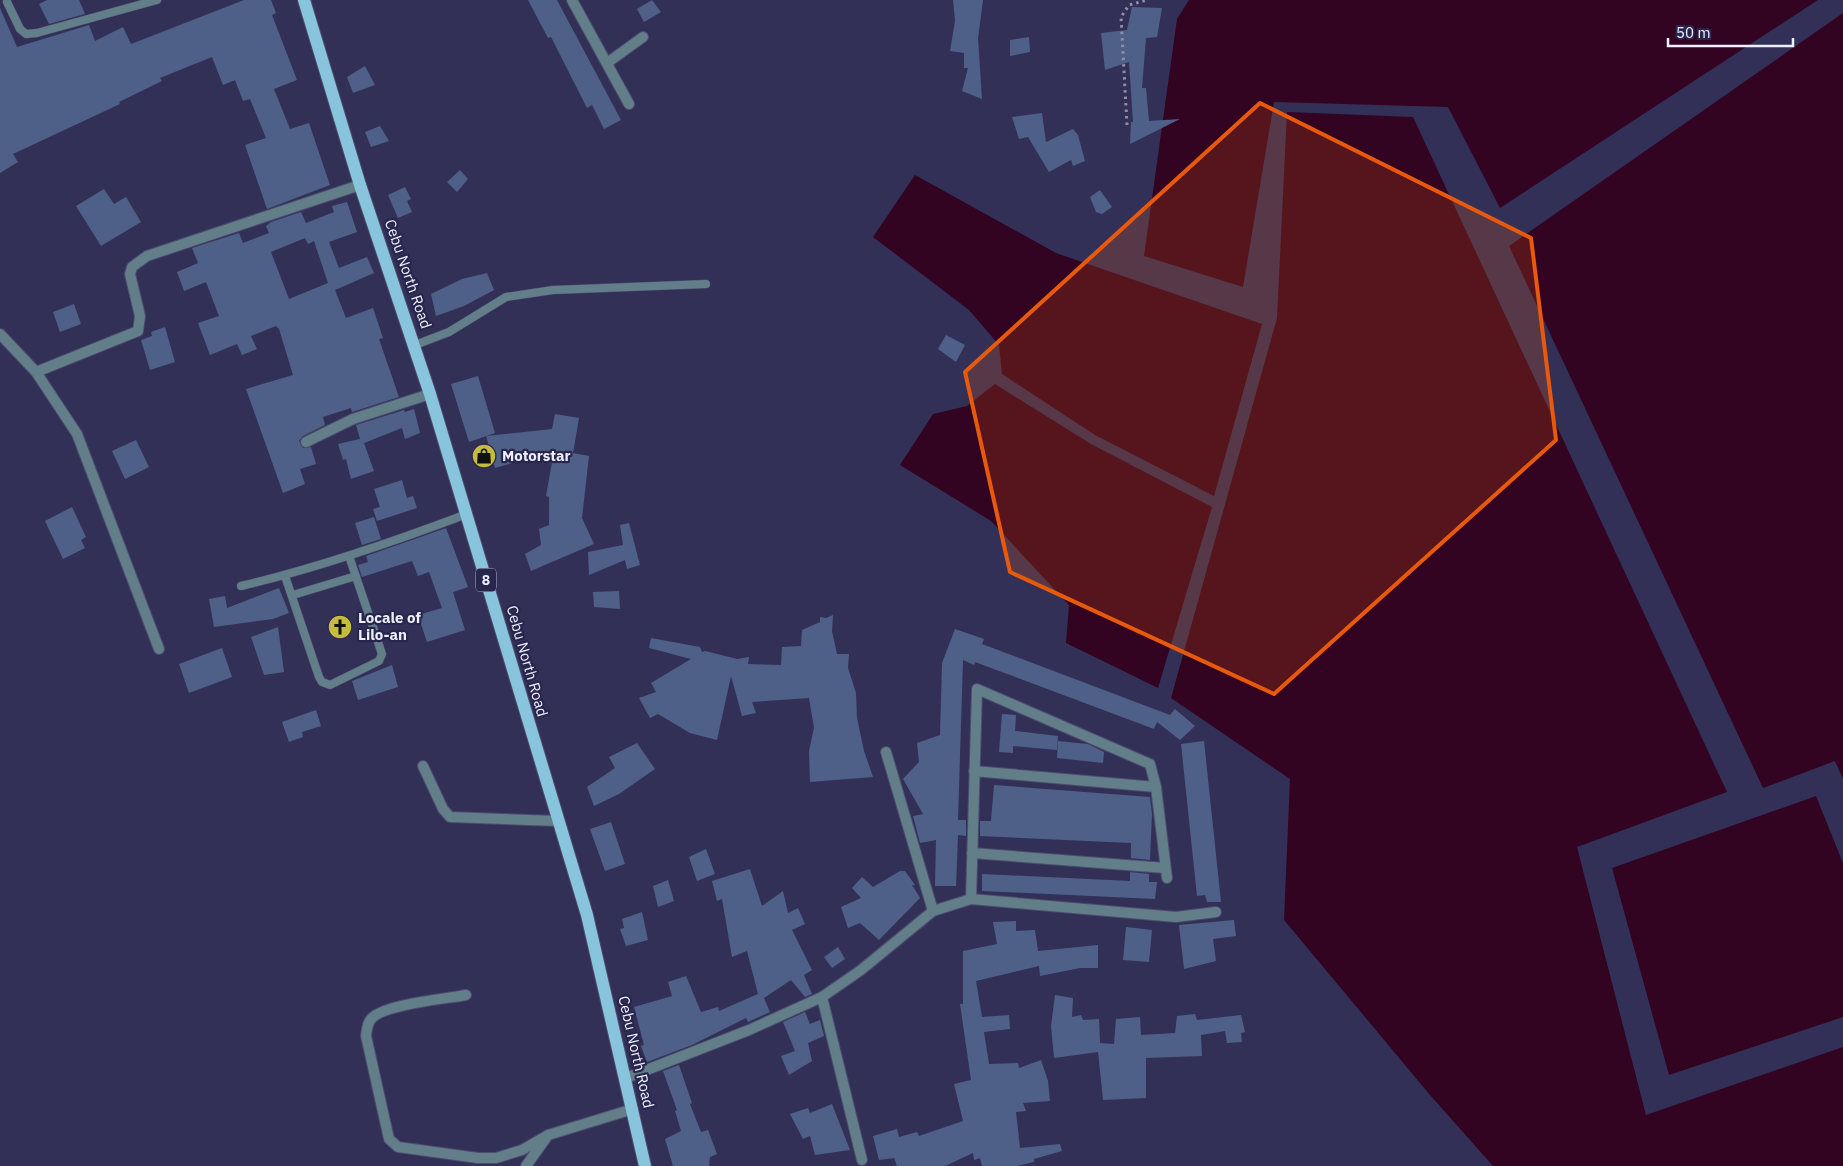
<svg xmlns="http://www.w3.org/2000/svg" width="1843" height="1166" viewBox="0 0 1843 1166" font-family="'IBM Plex Sans',sans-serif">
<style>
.water{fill:#320422}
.building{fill:#4e6088;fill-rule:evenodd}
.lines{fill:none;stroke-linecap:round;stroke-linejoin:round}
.service-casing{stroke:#4d4b6f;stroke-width:9}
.minor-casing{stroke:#4d4b6f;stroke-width:12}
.primary-casing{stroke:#4d4b6f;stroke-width:14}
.path{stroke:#908faa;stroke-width:3;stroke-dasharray:2.5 4;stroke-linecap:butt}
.service{stroke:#617e89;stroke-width:8}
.minor{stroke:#617e89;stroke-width:10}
.primary{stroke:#88c4dc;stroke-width:12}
.marked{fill:#e8590c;fill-opacity:0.2;stroke:#e8590c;stroke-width:4;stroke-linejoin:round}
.labels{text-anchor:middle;stroke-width:4.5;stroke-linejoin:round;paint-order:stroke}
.shield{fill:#29264d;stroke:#b3b3c9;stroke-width:1}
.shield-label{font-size:14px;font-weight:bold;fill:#eeeffe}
.street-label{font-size:15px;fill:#eeeffe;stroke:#29264d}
.poi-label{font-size:15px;font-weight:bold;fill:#eeeffe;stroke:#29264d;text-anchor:start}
</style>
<rect width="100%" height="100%" fill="#333058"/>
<!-- water -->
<path class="water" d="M1189,0H1818L1500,208L1448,107L1274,102L1243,287L1144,256L1177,19Z
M1843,13V779L1835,761L1763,788L1509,246Z
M1287,112L1413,117L1727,792L1577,847L1646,1115L1843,1047V1166H1493L1430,1095L1284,920L1290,779L1171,698L1277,318Z
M915,175L1056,253L1262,324L1214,496L1095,435L1002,374L999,345L969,310L873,237Z
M995,384L1091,444L1212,507L1158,688L1066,643L1069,605L991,521L900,465L933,414L967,406Z
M1816,796L1843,863V1017L1669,1075L1612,868Z"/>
<!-- building -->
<path class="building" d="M47,0H79L85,14L49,24L39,4Z
M244,0H271L276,13L272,15L297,80L274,89L290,129L309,123L330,185L267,209L245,145L266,138L250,99L243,101L235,80L223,85L212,57L160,78L162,81L119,102L120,104L13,154L18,162L0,173V8L17,47L89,25L95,41L123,27L131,44Z
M528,0H557L621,120L604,129L592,105L587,108L551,37L548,38Z
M652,0L661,12L644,22L637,9Z
M953,0H983L978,38L982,99L962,91L968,68H964V53L950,51L955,21Z
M1132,7L1162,8L1157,37L1146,38L1142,88H1146L1149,121L1180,119L1130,144L1131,122H1133L1129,62L1105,70L1101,33L1127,30Z
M1029,37L1030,52L1010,56V40Z
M365,66L375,85L353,93L347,77Z
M1042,113L1046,142L1073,129L1078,135L1085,161L1073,166L1071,160L1049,172L1028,137L1019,139L1012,117Z
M380,126L389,141L371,147L365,132Z
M460,170L468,179L457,192L447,182Z
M405,187L411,199L407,201L412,212L398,218L388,195Z
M104,189L114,204L126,197L141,222L101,246L76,206Z
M1100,190L1112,207L1102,214L1096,212L1090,197Z
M347,202L357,232L329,242L339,268L367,257L374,273L335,290L346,318L373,308L383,338L379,339L399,397L352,412L351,408L323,417L325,425L303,436L299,441L303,448L311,447L316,464L300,469L305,484L283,493L246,389L293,375L279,329L276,326L251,336L257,349L242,355L237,344L210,355L198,323L219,316L206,282L184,291L177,272L198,263L192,248L239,233L243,243L269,233L266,226L271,222L301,212L306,223L334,212L332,206ZM305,238L308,244L314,241L328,283L289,299L271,252Z
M487,273L494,290L464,306L436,316L431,294L462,279Z
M74,304L81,324L60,332L53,312Z
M165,327L175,362L150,370L141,340L152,336L151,332Z
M946,335L965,345L956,362L938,349Z
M478,376L495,433L469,442L451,384Z
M414,409L420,433L405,439L402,428L364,443L374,471L351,479L346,459L343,460L338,444L360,439L356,425L404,410L405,412Z
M555,414L579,418L573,453L589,456L582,518L594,544L531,571L525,554L541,545L539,529L549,525V497L546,496L553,456L523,460L495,468L486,436L552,429Z
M136,440L149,467L125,479L112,451Z
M402,480L407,498L413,496L417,508L377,521L373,509L380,507L374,489Z
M72,507L86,537L81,540L85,548L63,559L45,521Z
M374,517L381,539L362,545L355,523Z
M629,523L640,565L627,569L625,560L589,575L588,552L623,545L620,525Z
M446,528L468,587L453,592L465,630L427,642L418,615L442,608L429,572L418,576L412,561L362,577L358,565L368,562L366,556Z
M279,588L289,613L273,619L214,627L209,599L225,596L227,608Z
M619,591L620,609L594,607L593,592Z
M833,615L832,631L837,654H849L848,668L856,693L857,718L864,751L873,777L810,782L809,751L814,728L809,698L752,702L756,713L742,716L731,676L717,740L690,733L658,714L650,718L639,698L656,692L651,683L691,659L649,648L651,638L700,647L702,652L705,651L737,659L749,657L748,664L781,665L782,647L801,646L802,630L820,622V617L826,618Z
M278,627L284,672L264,675L251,637Z
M955,629L984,639L982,644L1170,715L1175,709L1195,726L1180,740L1157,722L1154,729L975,662L974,665L963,660L958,820H966V836L958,835L956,886H935L936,840L920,843L913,816L923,814L903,779L919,762L917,743L940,735L942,663Z
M222,648L232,677L189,693L179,664Z
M392,665L398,687L358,700L352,681Z
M316,710L321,726L302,732L303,737L289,742L282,722Z
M1002,714L1016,715L1015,731L1058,736L1057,750L1013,746V753L999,752Z
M1058,741L1088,744L1104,752L1103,763L1057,758Z
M1204,741L1221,902H1207L1205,895L1197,896L1181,744Z
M637,743L655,769L619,794L594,806L587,787L615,768L609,757Z
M994,785L1150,797L1152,814L1150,860L1131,858V843L980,836V821H991Z
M611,822L625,864L605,871L590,829Z
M706,849L715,874L697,881L689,857Z
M750,869L762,906L783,891L788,913L798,908L805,924L792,930L812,970L804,975L812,994L805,997L791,980L764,998L770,1012L748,1022L746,1018L692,1045L647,1062L641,1046L644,1045L634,1007L672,996L668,982L686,976L701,1012L718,1007L719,1011L758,994L747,951L732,957L722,899L717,901L712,881Z
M900,871H905L915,885H912L920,898L879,940L860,923L848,928L841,907L861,898L852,888L862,877L873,887Z
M1130,872L1149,874V882H1157L1155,899L982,891V874L1130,881Z
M668,880L674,901L658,907L653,886Z
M642,912L648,940L626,946L620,929L624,928L622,919Z
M1234,920L1236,936L1213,939L1216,961L1184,969L1179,925Z
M1016,921V931L1035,930L1038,951L1098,945V968H1080L1040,976L1039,966L976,981L982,1017L1009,1015L1010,1029L984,1032L989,1064L1018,1063L1019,1068L1041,1060L1048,1081L1050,1101L1023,1103L1026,1111L1016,1112L1020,1148L1060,1144L1062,1151L1034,1159V1162L1017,1166H982L980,1158L974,1160L973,1153L945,1166H897L894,1158L879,1160L873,1136L897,1129L899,1137L917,1132L919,1136L963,1121L954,1084L971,1080L960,1004H963V951L997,944L993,922Z
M1126,927L1152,930L1149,962L1123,960Z
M838,947L845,959L832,968L824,957Z
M1055,995L1073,998L1072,1017L1081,1015L1083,1020L1099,1019L1100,1043L1114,1044L1116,1019L1140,1017L1141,1035L1175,1033L1177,1016L1195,1014L1197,1020L1241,1015L1245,1032L1241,1033L1242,1042L1227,1043L1225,1031L1201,1035L1202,1056L1146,1058V1098L1103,1100L1098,1052L1054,1058L1051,1026Z
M805,1012L810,1024L820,1020L824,1036L808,1043L812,1061L789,1075L781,1056L795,1051L783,1022Z
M679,1065L692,1103L690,1104L701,1132L708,1130L717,1154L710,1157L709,1166H673L665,1139L681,1131L675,1111L677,1110L663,1071Z
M832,1104L850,1150L815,1155L810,1136L803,1139L790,1114L808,1108L810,1113Z"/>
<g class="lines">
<!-- service casing -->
<g class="service-casing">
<path id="service" d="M7,2L20,29L26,34L37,33L157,0
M415,345L449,332L506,297L553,290L706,284
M285,576L319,677L322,682L330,685L379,661L382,654L349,556
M241,586C318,568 393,542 467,514
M293,595L356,576"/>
</g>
<!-- minor casing -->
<g class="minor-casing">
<path id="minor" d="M572,0L629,104
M607,63L643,37
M0,334L36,372L77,434L159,649
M36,372L138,331L140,316L130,274L132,267L147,256L360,185
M306,442L353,419L430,394
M886,752L933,911
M423,766L443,809L450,817L558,821
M974,771L1156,787
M972,853L1165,868
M971,899L977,689L1150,764L1156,787L1167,878
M466,995C445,999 386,1004 372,1018C367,1023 367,1029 366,1036L389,1139L398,1147L478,1158H496L522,1150L548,1135L633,1109
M822,997L862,1160
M626,1078L749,1030L822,997L861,970L933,911L971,899L1176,917L1216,912
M526,1166L546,1138"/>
</g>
<!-- primary casing -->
<g class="primary-casing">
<path id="primary" d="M304,0L360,185L430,394L587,915L645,1166"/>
</g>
<!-- path -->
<path class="path" d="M1127,125L1121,17L1129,5L1147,0"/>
<!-- service -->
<use href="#service" class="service"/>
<!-- minor -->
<use href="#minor" class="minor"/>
<!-- primary -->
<use href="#primary" class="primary"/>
</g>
<!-- marked area -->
<path class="marked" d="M1260,103L1531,238L1556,440L1274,694L1010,572L965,372Z"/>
<!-- icons -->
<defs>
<g id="shop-disc" transform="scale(1.25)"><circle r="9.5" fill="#c5bc3d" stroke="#29264d"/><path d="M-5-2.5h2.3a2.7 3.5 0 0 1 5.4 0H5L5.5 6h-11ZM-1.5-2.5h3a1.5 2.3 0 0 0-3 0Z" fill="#111"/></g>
<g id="church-disc" transform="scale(1.25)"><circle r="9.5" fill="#c5bc3d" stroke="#29264d"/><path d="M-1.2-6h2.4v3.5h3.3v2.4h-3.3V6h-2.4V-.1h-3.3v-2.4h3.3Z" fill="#111"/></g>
</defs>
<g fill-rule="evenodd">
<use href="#shop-disc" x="484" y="456"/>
<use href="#church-disc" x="340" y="627"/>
</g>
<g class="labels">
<!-- shield labels -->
<rect class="shield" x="476" y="568.5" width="20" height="23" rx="4"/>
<g class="shield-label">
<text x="486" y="585">8</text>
</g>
<!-- street labels -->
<g class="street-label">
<text transform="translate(408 274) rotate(71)" y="5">Cebu North Road</text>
<text transform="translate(527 661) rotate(74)" y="5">Cebu North Road</text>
<text transform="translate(636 1052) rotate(77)" y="5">Cebu North Road</text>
</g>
<!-- poi labels -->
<g class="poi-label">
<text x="502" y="461">Motorstar</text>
<text x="358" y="623">Locale of<tspan x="358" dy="17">Lilo-an</tspan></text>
</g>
</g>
<!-- scale -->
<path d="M1668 38v8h125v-8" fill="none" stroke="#eeeffe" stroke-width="2.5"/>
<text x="1676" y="38" font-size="15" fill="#eeeffe" stroke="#29264d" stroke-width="4" paint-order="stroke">50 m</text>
</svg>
